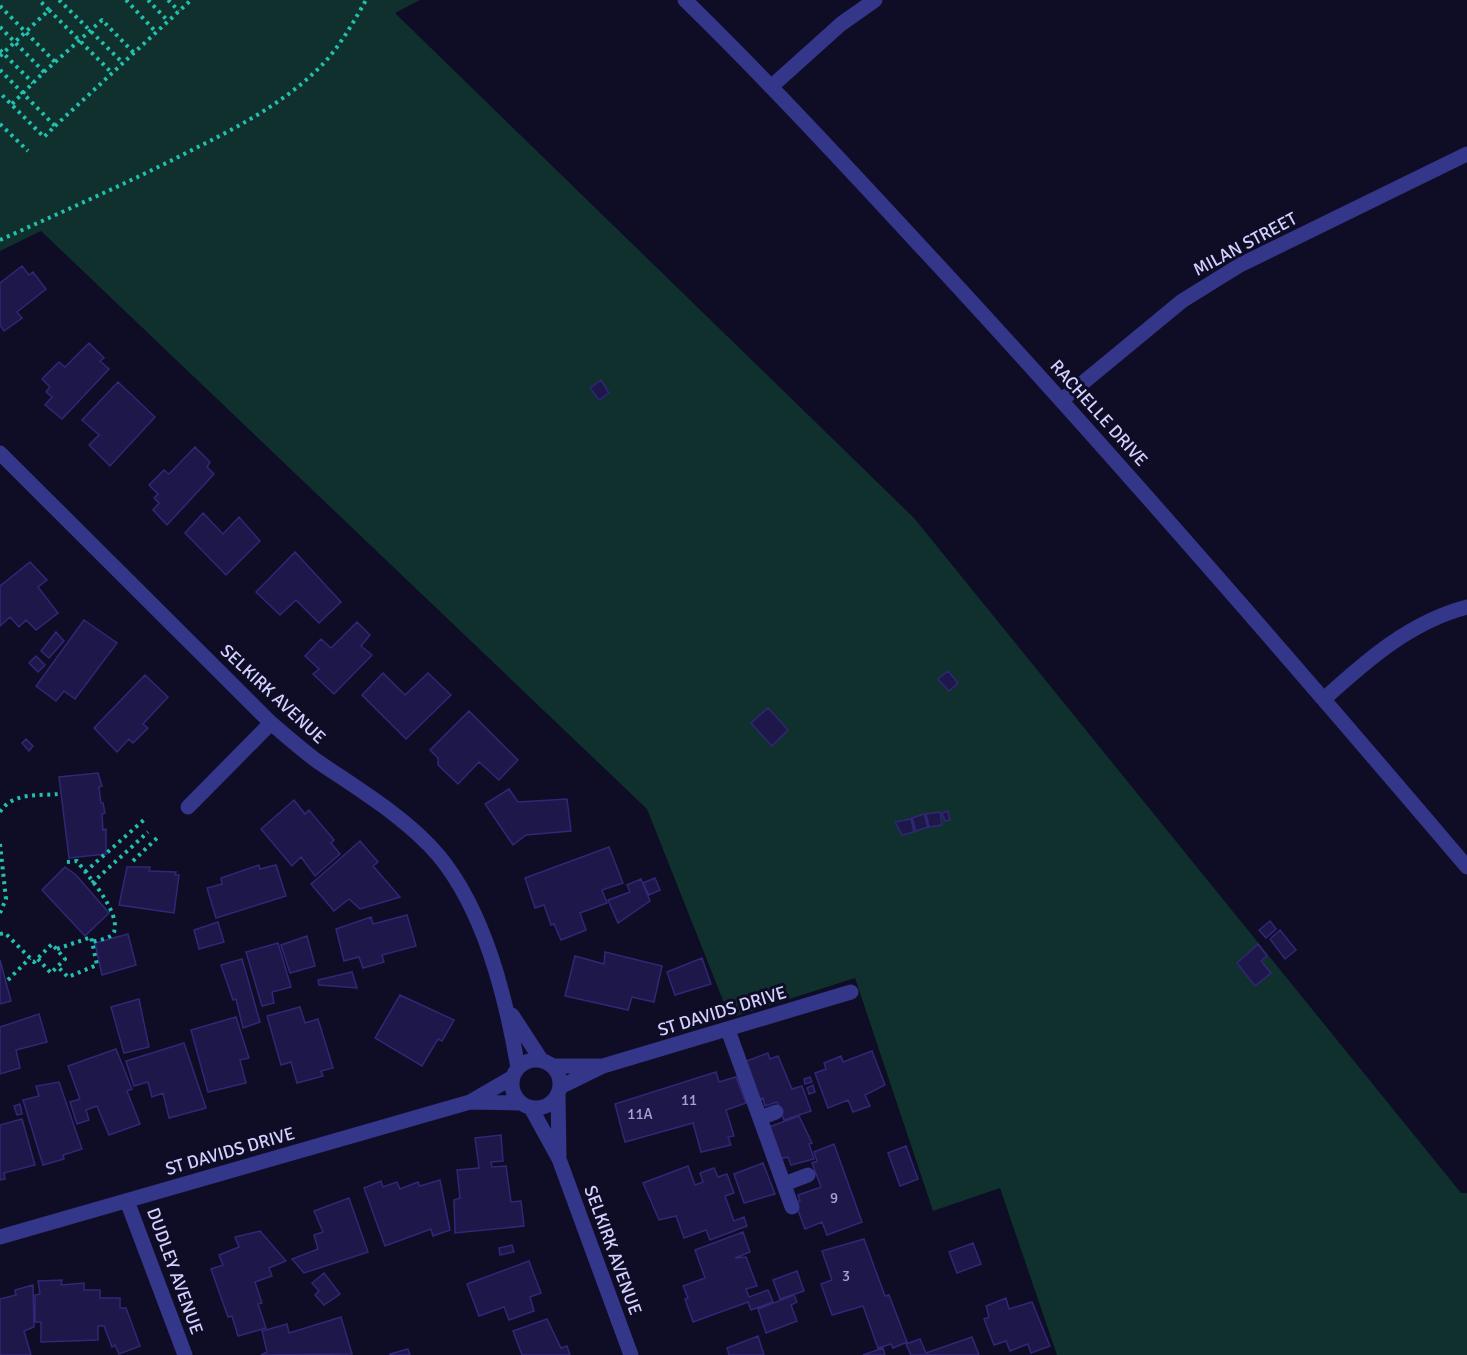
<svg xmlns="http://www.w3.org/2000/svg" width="1467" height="1355" viewBox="0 0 1467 1355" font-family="Signika,sans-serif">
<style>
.green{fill:#0f302d}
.building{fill:#1e1749;stroke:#312777;stroke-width:1.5}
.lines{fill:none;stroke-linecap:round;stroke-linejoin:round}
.path{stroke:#23c1ad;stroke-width:4;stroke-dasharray:3 4.5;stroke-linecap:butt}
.street{stroke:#333689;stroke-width:15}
.labels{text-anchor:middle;stroke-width:6;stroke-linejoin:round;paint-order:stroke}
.number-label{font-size:15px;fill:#a6a2d2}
.street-label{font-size:18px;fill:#d3d1ff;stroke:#0f0c26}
</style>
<rect width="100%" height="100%" fill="#0f0c26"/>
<!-- green -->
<path class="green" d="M0,0H420L395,13L914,518L1461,1193H1467V1355H1057L1000,1188L933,1211L855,978L730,1018L647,809L41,231L0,251Z"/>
<!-- building -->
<path class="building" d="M22,266L29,275L33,272L46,289L17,312L22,318L4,331L0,325V283Z
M89,343L104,358L100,361L109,369L62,419L45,405L52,397L46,392L50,387L42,379L59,362L65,367Z
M601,380L609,393L599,400L590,388Z
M118,382L155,417L110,466L89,445L99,435L82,420Z
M195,447L210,462L207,467L214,474L167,525L153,510L159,503L154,498L158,494L149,485L164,470L169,474Z
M203,513L223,534L239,517L260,541L226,575L185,533Z
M295,552L341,602L319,623L296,600L280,615L256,592Z
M30,562L47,580L38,587L58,613L36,630L26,620L19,627L10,617L0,626V586Z
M84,620L117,643L75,699L64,691L56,701L36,686Z
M357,622L370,635L361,646L372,655L334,694L313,674L319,669L305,656L321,639L331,648Z
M56,632L64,641L49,658L41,651Z
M36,656L45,665L38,672L29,663Z
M948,671L958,683L949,691L938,679Z
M383,673L405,695L428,673L451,695L406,739L362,695Z
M145,675L168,697L143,724L148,728L133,743L129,739L117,752L94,728Z
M768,708L788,730L772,746L751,723Z
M469,711L518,760L499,780L479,762L458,784L438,765V758L430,750Z
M26,739L33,746L29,751L22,743Z
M98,773L102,786L99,787L101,803H103L105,813L102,814L103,830L106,829V854L69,858L59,777Z
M509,789L518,802L567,799L571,831L526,835L513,845L485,804Z
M294,800L305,814L309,810L334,840L331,843L340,854L315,876L301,857L292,866L261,829Z
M948,811L950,820L945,821L942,813Z
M940,812L942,825L929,827L926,814Z
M924,814L928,827L916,831L912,818Z
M911,819L914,832L902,835L895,822Z
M360,841L378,862L373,866L400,897L360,909L349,899L334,911L311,884Z
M609,847L623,883L602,890L607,903L580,913L586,930L561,940L554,924L551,925L544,905L535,908L525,878Z
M259,865L260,869L276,865L286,896L216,918L207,888L222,884L221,878Z
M65,867L76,875L109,913L85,936L42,890Z
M127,867H150L149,871L176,872L175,875H179L174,913L119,905Z
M655,878L660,890L649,895L643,883Z
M641,879L650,901L618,923L608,900L630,892L627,885Z
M407,915L416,946L382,955L384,962L363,968L359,957L344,961L336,929L371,917L373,924Z
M1270,921L1276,929L1266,938L1259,930Z
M218,922L224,942L199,949L194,930Z
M1280,930L1296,950L1285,959L1270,939Z
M128,934L136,965L102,975L95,943Z
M307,936L315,966L290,973L281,945Z
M278,943L291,987L272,992L274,1003L262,1006L246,952Z
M1258,944L1267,956L1261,961L1271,973L1255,986L1237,963Z
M605,952L662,966L654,1002L632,997L628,1010L565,996L575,956L604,964Z
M702,958L711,984L675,995L667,972Z
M242,959L260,1022L243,1028L236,999L233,1000L221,965Z
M0,960L11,1001L0,1004Z
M352,972L357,988L319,985L318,980Z
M400,995L454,1020L442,1041L438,1039L422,1066L375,1038Z
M139,999L149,1047L124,1053L111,1007Z
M300,1007L305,1023L318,1019L333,1068L321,1071L323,1076L297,1083L291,1062L281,1065L267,1016Z
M39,1014L47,1042L16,1050L20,1068L0,1074V1027Z
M236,1017L249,1058L240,1060L246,1083L208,1092L191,1030Z
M184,1043L206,1108L169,1118L163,1093L152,1097L148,1082L134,1086L126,1061Z
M116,1049L132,1089L127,1091L140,1124L109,1135L97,1106L86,1110L89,1120L77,1124L70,1102L80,1099L68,1066Z
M872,1051L885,1085L865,1095L870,1106L853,1112L848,1100L828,1108L815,1073L826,1069L824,1063L841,1056L843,1062Z
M768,1053L770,1059L778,1056L792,1089L802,1086L811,1111L784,1120L777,1102L765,1106L763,1098L760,1099L744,1062Z
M716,1072L719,1082L736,1077L746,1103L726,1110L734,1136L728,1137L731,1145L701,1152L693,1123L625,1142L615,1104Z
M810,1077L812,1082L805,1084L804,1079Z
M59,1082L82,1149L63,1155L64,1159L43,1165L23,1100L39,1096L36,1086Z
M813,1085L815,1092L809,1094L807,1088Z
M20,1104L22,1114L17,1115L14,1106Z
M799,1116L812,1143L809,1144L814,1159L791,1165L788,1157L780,1159L769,1127Z
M22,1119L35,1165L4,1173L5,1179L0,1180V1125Z
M501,1135L503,1161L491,1162L492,1167L506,1166L511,1202L521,1201L524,1226L455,1233L454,1200L460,1198L457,1170L479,1168L475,1138Z
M834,1144L862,1222L827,1235L822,1222L805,1229L795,1202L800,1201L798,1195L821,1187L812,1163L817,1161L814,1152Z
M906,1146L918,1179L900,1186L888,1153Z
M763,1163L775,1194L744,1203L734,1174Z
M688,1166L695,1185L703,1182L700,1173L714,1168L718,1177L727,1174L734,1193L725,1196L734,1221L744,1217L747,1226L710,1240L706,1230L684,1238L676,1216L659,1220L643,1183Z
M440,1180L450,1230L433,1236L431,1229L385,1246L364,1188L381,1181L383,1187L397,1182L400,1189L418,1182L420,1186Z
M349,1198L368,1252L304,1273L292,1259L318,1249L314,1235L323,1232L314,1211Z
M260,1231L286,1261L269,1268L272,1276L255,1282L262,1303L258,1304L266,1328L238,1336L232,1316L228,1317L211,1269L223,1265L219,1255L239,1247L235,1237Z
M743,1232L750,1252L735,1258L746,1257L757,1286L746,1289L749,1297L768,1290L773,1302L751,1310L748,1302L693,1322L685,1299L688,1298L683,1286L705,1278L695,1250Z
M864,1239L885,1296L889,1295L907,1342L893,1348L891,1344L878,1348L863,1306L832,1315L821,1284L832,1280L822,1251Z
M973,1243L981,1264L957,1273L949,1252Z
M512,1245L514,1252L500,1255L499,1248Z
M529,1261L541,1293L530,1297L534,1311L509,1320L504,1307L479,1316L467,1284Z
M797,1271L804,1291L780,1299L773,1280Z
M324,1273L340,1294L324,1305L315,1295L319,1291L312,1283Z
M62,1280L61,1285L84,1283V1290H100V1298H120V1308H126L140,1346L119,1354L115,1345L112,1347L104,1326H98V1340L41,1342V1322H35V1295L40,1294L38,1281Z
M33,1285L34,1327L24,1331L31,1355H0V1299L16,1295L15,1290Z
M794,1295L797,1302L791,1305L797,1321L766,1333L758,1309Z
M1006,1298L1009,1309L1032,1302L1050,1346L1031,1353L1028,1344L1010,1351L1006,1341L994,1345L984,1319L989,1317L986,1306Z
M341,1317L352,1354L261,1355L267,1352L262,1331L287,1324L289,1333Z
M547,1319L561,1348L567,1346L570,1355H522L513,1331Z
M758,1336L764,1355H729L727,1348Z
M972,1337L979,1355H911L906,1344L920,1339L926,1353Z
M883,1348L885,1355H863Z
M408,1349L410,1355H390V1354Z"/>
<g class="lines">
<!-- path -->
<path class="path" d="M59,0L123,63
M126,0L156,32
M148,0L168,21
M168,0L179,11
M0,6L55,62
M49,10L112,73
M0,27L44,72L11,105
M0,50L33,83
M0,56L49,10L39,0
M0,70L55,126L44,137L0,93
M44,72L102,20L134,53
M0,124L28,151
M55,126L191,0
M0,240C64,211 128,183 190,151C236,128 283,104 320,67C339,48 353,23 366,0
M0,812C12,792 39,796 59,794
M0,844L6,899L0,913
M133,861L157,838
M67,862L77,861C89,877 121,913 114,932C111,939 97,940 92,942
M85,872L145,819
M92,883L148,832
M0,934L5,933L34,962L52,944L65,959L51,973L37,958
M57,949L91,937L97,965L68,977L57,966
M8,980L30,958"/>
<!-- street -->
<path class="street" d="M685,0C776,89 862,183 948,276C1126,469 1297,667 1467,867
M772,86L841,24L875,0
M1062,400L1182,301L1240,265L1467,154
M0,453L271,723C286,736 301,749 317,761C358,789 407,818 439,856C485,912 506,998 518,1068
M1324,699C1367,660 1410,622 1467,607
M188,807L271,723
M512,1015L542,1061
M728,1030L792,1207
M512 1084a24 24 0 1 1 48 0a24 24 0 1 1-48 0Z
M553,1066H600
M560,1087L603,1066L851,992
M558,1095L559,1155
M470,1102L521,1103
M531,1108L559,1159L631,1355
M760,1118L776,1112
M784,1184L808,1175
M127,1201L185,1355
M0,1237L470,1102L513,1077"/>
</g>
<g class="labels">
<!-- number labels -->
<g class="number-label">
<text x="689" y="1105">11</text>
<text x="640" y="1119">11A</text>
<text x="834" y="1203">9</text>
<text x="846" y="1281">3</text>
</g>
<!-- street labels -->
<g class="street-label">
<text transform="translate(1245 244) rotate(-28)" y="6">MILAN STREET</text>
<text transform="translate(1099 413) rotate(48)" y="6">RACHELLE DRIVE</text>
<text transform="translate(273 694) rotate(43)" y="6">SELKIRK AVENUE</text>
<text transform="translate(722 1011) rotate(-17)" y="6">ST DAVIDS DRIVE</text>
<text transform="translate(230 1151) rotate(-16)" y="6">ST DAVIDS DRIVE</text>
<text transform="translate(613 1250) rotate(70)" y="6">SELKIRK AVENUE</text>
<text transform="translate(175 1271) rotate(70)" y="6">DUDLEY AVENUE</text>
</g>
</g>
</svg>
